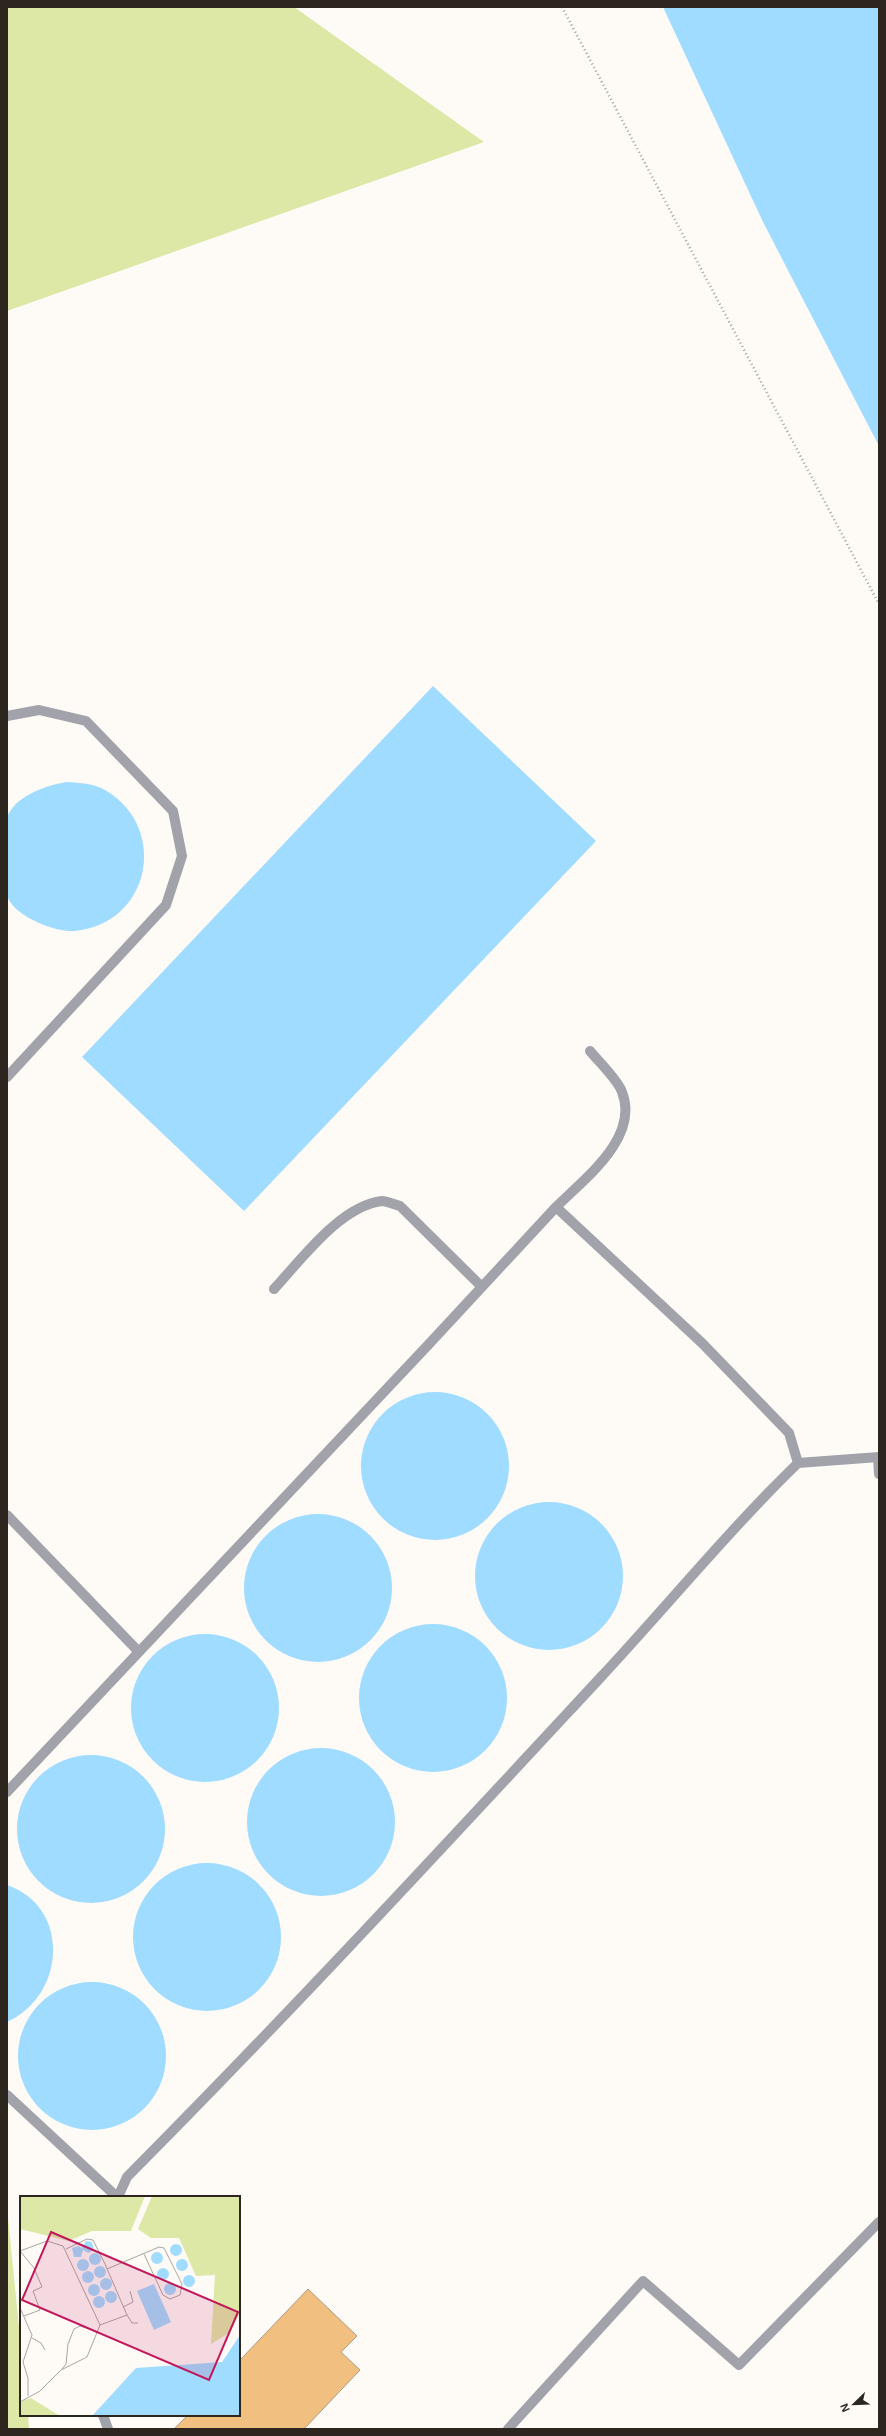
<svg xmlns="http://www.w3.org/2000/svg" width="886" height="2436" viewBox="0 0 886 2436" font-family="Helvetica,sans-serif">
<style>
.green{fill:#dde8a6}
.water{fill:#a0dcff}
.building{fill:#f1c081;stroke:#aa9b89}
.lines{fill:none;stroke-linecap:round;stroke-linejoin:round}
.path{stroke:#a39f9a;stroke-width:2.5;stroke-dasharray:1 3;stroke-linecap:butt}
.lane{stroke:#a2a2ab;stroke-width:10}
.inset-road{fill:none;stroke:#aaa6a1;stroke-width:1}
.view{fill:#c2185b;fill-opacity:0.15;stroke:#c2185b;stroke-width:2}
.inset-edge{fill:none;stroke:#2c261f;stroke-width:2}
</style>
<rect width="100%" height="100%" fill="#fefbf7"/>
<!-- green -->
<path class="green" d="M7,7H294L484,142L7,311Z
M7,2208L21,2347V2415H28L29,2429H7Z"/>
<!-- water -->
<path class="water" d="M663,7H879V446L763,222Z
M433,686L596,841L244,1211L82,1057Z
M67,782C80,783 93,783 105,790C170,828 150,924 75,931C56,933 10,915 7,894C5,880 7,865 7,851C7,842 4,827 7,818C14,796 47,785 67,782Z
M361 1466a74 74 0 1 1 148 0a74 74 0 1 1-148 0Z
M475 1576a74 74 0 1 1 148 0a74 74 0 1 1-148 0Z
M244 1588a74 74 0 1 1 148 0a74 74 0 1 1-148 0Z
M359 1698a74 74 0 1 1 148 0a74 74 0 1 1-148 0Z
M131 1708a74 74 0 1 1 148 0a74 74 0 1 1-148 0Z
M247 1822a74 74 0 1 1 148 0a74 74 0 1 1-148 0Z
M17 1829a74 74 0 1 1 148 0a74 74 0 1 1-148 0Z
M133 1937a74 74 0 1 1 148 0a74 74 0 1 1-148 0Z
M7,1885C71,1907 66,1995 7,2022Z
M18 2056a74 74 0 1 1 148 0a74 74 0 1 1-148 0Z"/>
<!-- building -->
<path class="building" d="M308,2289L357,2336L341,2352L360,2370L304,2429H174L188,2415H239V2361Z"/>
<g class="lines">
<!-- path -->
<path class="path" d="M562,7L879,604"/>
<!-- lane -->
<path class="lane" d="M7,716L39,710L86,721L173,811L182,856L166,905L7,1077
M556,1207C584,1179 640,1138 622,1092C618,1080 599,1062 590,1051
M274,1289C301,1260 340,1206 382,1201C387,1201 395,1205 400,1206L482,1287
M878,1457L879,1474
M7,1515L138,1651
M7,1792L429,1344L556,1207L702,1343L789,1433L798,1463
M7,2095L117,2197
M118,2197L127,2177C289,2014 445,1845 601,1677C667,1606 729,1530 798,1463L879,1457
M103,2415L108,2429
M508,2429L643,2281L739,2365L879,2222"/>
</g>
<!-- overview -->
<g transform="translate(20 2196)">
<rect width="220" height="220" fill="#fefbf7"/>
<path d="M0,0H125L111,35H72L49,45L0,33ZM132,0H220V117L209,137L191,148L195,79L176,80L159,42H131L118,33ZM11,202L40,220H0V206Z" fill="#dde8a6"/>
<path d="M66,45L72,46L74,54L68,57L63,54L61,61H54L52,52L58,50L62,52ZM150 54a6 6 0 1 1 12 0a6 6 0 1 1-12 0ZM131 62a6 6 0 1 1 12 0a6 6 0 1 1-12 0ZM69 63a6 6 0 1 1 12 0a6 6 0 1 1-12 0ZM156 69a6 6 0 1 1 12 0a6 6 0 1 1-12 0ZM57 69a6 6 0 1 1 12 0a6 6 0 1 1-12 0ZM74 76a6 6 0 1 1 12 0a6 6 0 1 1-12 0ZM137 78a6 6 0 1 1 12 0a6 6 0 1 1-12 0ZM62 81a6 6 0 1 1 12 0a6 6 0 1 1-12 0ZM163 85a6 6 0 1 1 12 0a6 6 0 1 1-12 0ZM80 88a6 6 0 1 1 12 0a6 6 0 1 1-12 0ZM144 93a6 6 0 1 1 12 0a6 6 0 1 1-12 0ZM68 94a6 6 0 1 1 12 0a6 6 0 1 1-12 0ZM134,88L151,126L134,134L117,95ZM85 101a6 6 0 1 1 12 0a6 6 0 1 1-12 0ZM73 106a6 6 0 1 1 12 0a6 6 0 1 1-12 0ZM220,139V220H72L116,172L202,166Z" fill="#a0dcff"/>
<path class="inset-road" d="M46,53L67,43L73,44L85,68L107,119L80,129M0,55L27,45L43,50L80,129L67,161L41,174L20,195L0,206M0,55L14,72L22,91L13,95L20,114L4,120M87,73L139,51L144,52L162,88L160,99L150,103L143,99L124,58M103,111L113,106L110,95M0,112L12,139L3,166L8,182V200M107,119L112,127H118M12,142L21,147L25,154M42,173L46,168L48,148L54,133L60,130L78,136"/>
<path class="view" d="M31,36L218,116L189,184L2,104Z"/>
<rect width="220" height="220" class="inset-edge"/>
</g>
<!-- border -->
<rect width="886" height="2436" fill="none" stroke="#2c261f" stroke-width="16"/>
<!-- north arrow -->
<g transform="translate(854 2404) rotate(247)" stroke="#fefbf7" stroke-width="3" paint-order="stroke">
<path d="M0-3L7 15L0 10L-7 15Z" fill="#2c261f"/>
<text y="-6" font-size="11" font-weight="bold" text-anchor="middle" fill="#2c261f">N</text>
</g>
</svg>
